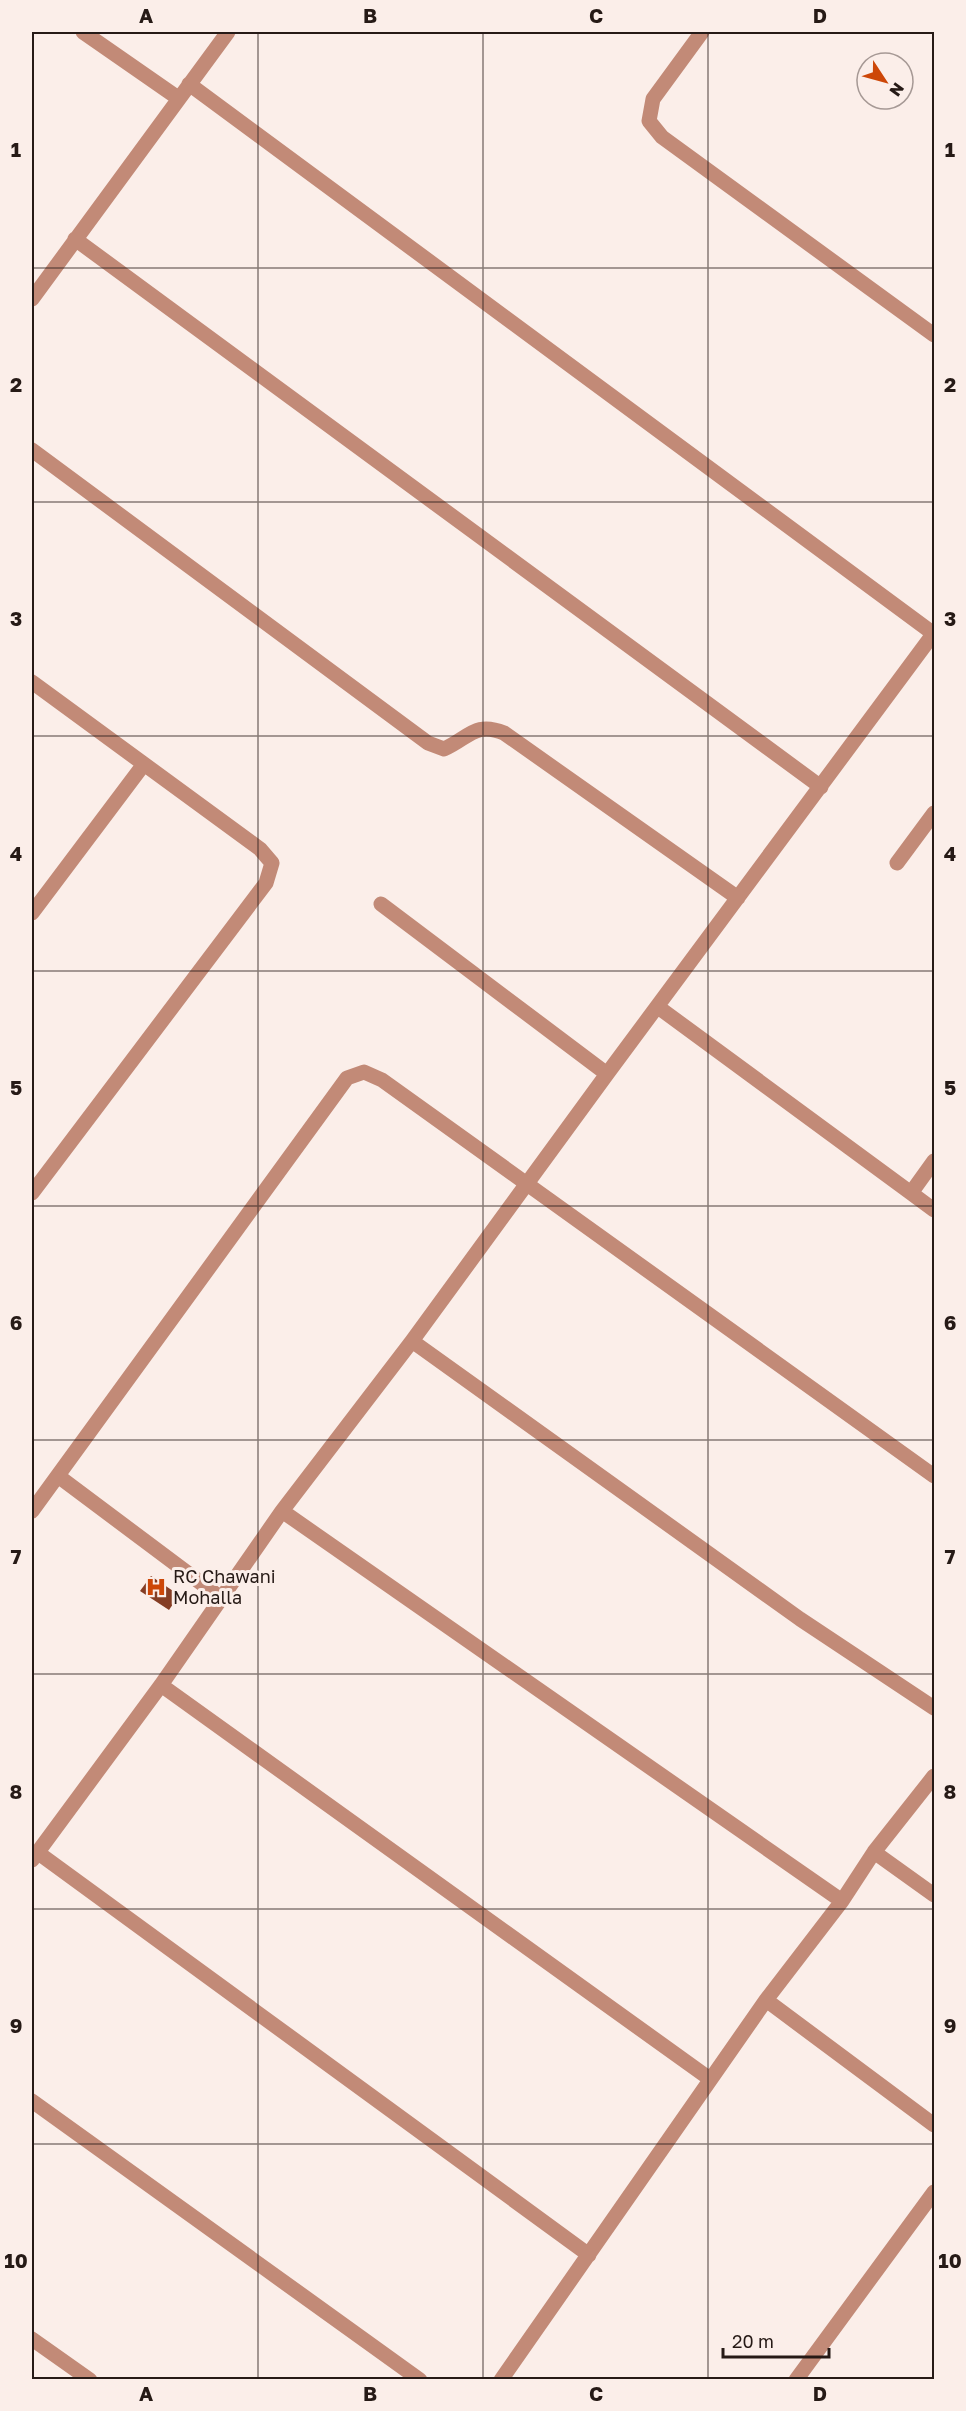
<svg xmlns="http://www.w3.org/2000/svg" width="966" height="2411" viewBox="0 0 966 2411" font-family="'Golos Text',sans-serif">
<style>
.building{fill:#853d24}
.lines{fill:none;stroke-linecap:round;stroke-linejoin:round}
.minor{stroke:#c28a77;stroke-width:15}
.grid{fill:none;stroke:#261a16;stroke-width:1.5;stroke-opacity:0.55}
.labels{text-anchor:middle;stroke-width:6;stroke-linejoin:round;paint-order:stroke}
.poi-label{font-size:18px;fill:#261a16;stroke:#fbeee9;text-anchor:start}
.neatline{fill:none;stroke:#261a16;stroke-width:2}
.grid-label{font-size:20px;text-anchor:middle;font-weight:bold;fill:#261a16}
</style>
<rect width="100%" height="100%" fill="#fbeee9"/>
<!-- building -->
<path class="building" d="M151,1576L179,1595L169,1610L140,1591Z"/>
<g class="lines">
<!-- minor -->
<path class="minor" d="M83,32L178,98
M702,32L653,99L649,121L662,137L934,335
M189,84L934,634
M75,239L821,787
M32,299L228,32
M32,450L428,743L444,749C469,738 475,721 504,733L738,898
M32,682L260,849L272,863L266,883L32,1193
M897,863L934,813
M381,904L607,1074
M32,913L144,764
M658,1007L911,1193
M934,1161L911,1193L934,1210
M412,1341L800,1619L934,1708
M58,1476L221,1598
M32,1511L347,1078L364,1072L382,1080L934,1476
M282,1511L842,1901
M161,1685L710,2079
M37,1852L589,2255
M874,1852L934,1895
M32,1860L161,1685L282,1511L412,1341L607,1074L934,633
M766,2000L934,2125
M32,2101L420,2380
M32,2339L90,2380
M501,2380L766,2000L842,1901L874,1852L934,1776
M796,2380L934,2192"/>
</g>
<!-- grid -->
<path class="grid" d="M258,32V2380M483,32V2380M708,32V2380M32,268H934M32,502H934M32,736H934M32,971H934M32,1206H934M32,1440H934M32,1674H934M32,1909H934M32,2144H934"/>
<!-- icons -->
<defs>
<g id="hospital-bare" transform="scale(1.62)"><path d="M-5-5h3v3.5h4V-5h3V5h-3V1.5h-4V5h-3Z" fill="#cd4708" stroke="#fbeee9" stroke-width="2.5" paint-order="stroke"/></g>
</defs>
<g fill-rule="evenodd">
<use href="#hospital-bare" x="156" y="1587"/>
</g>
<g class="labels">
<!-- poi labels -->
<g class="poi-label">
<text x="173" y="1583">RC Chawani<tspan x="173" dy="21">Mohalla</tspan></text>
</g>
</g>
<!-- border -->
<rect width="966" height="2411" fill="none" stroke="#fbeee9" stroke-width="66"/>
<!-- north arrow -->
<g transform="translate(885 81) rotate(126)"><circle r="28" fill="#fbeee9" stroke="#a69995" stroke-width="1.5"/>
<path d="M0-4.5L10 22L0 15L-10 22Z" fill="#cd4708"/>
<text y="-9" font-size="16" font-weight="bold" text-anchor="middle" fill="#261a16">N</text>
</g>
<!-- scale -->
<path d="M723 2348v9h106v-9" fill="none" stroke="#261a16" stroke-width="3"/>
<text x="732" y="2348" font-size="18" fill="#261a16" stroke="#fbeee9" stroke-width="4.5" paint-order="stroke">20 m</text>
<rect x="33" y="33" width="900" height="2345" class="neatline"/>
<g class="grid-label">
<text x="146" y="23">A</text>
<text x="370" y="23">B</text>
<text x="596" y="23">C</text>
<text x="820" y="23">D</text>
<text x="16" y="157">1</text>
<text x="950" y="157">1</text>
<text x="16" y="392">2</text>
<text x="950" y="392">2</text>
<text x="16" y="626">3</text>
<text x="950" y="626">3</text>
<text x="16" y="861">4</text>
<text x="950" y="861">4</text>
<text x="16" y="1095">5</text>
<text x="950" y="1095">5</text>
<text x="16" y="1330">6</text>
<text x="950" y="1330">6</text>
<text x="16" y="1564">7</text>
<text x="950" y="1564">7</text>
<text x="16" y="1799">8</text>
<text x="950" y="1799">8</text>
<text x="16" y="2033">9</text>
<text x="950" y="2033">9</text>
<text x="16" y="2268">10</text>
<text x="950" y="2268">10</text>
<text x="146" y="2401">A</text>
<text x="370" y="2401">B</text>
<text x="596" y="2401">C</text>
<text x="820" y="2401">D</text>
</g>
</svg>
